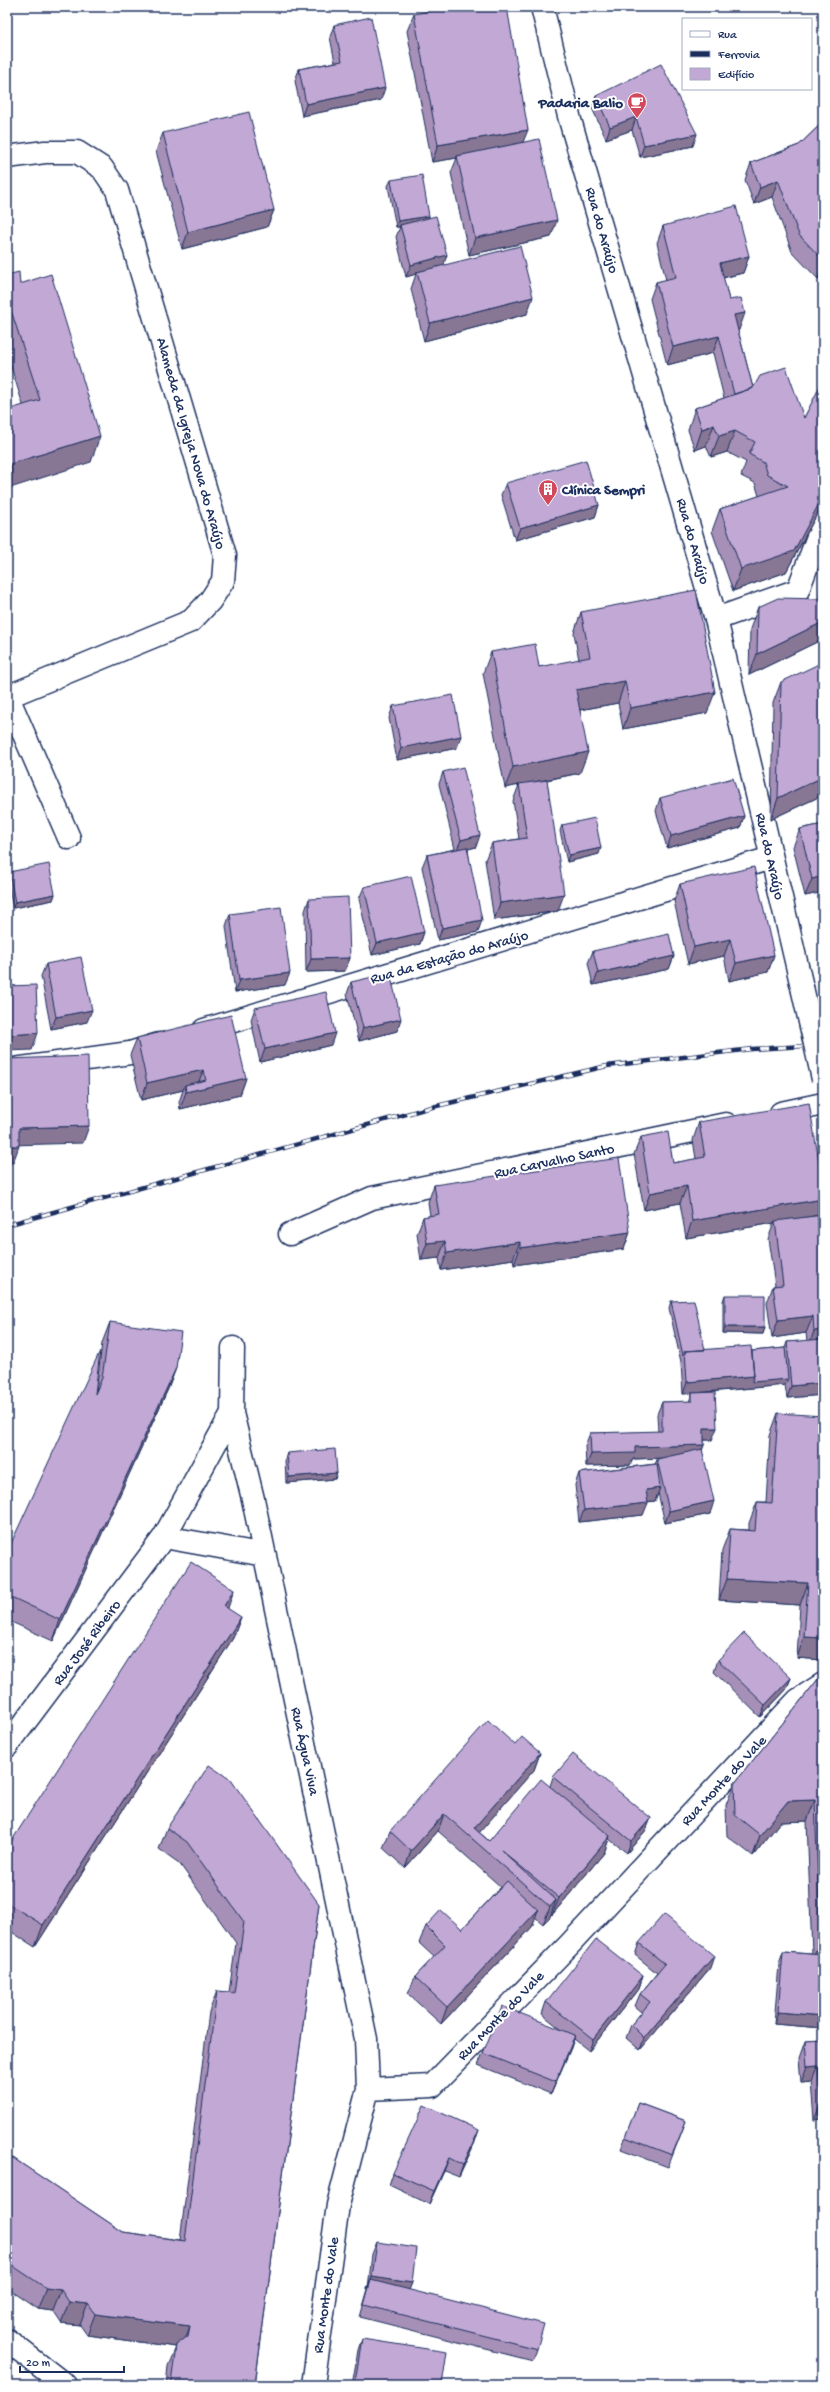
<svg xmlns="http://www.w3.org/2000/svg" width="830" height="2392" viewBox="0 0 830 2392" font-family="'Gochi Hand',sans-serif">
<style>
.lines{fill:none;stroke-linecap:round;stroke-linejoin:round}
.minor-casing{stroke:#1b2f5e;stroke-width:25}
.major-casing{stroke:#1b2f5e;stroke-width:25}
.minor{stroke:#fff;stroke-width:22}
.major{stroke:#fff;stroke-width:22}
.rail-casing{stroke:#1b2f5e;stroke-width:4.5}
.rail{stroke:#fff;stroke-width:3;stroke-dasharray:9;stroke-linecap:butt}
.major-bridge-casing{stroke:#1b2f5e;stroke-width:25;stroke-linecap:butt}
.major-bridge{stroke:#fff;stroke-width:22}
.wall{fill:#a790b7;stroke:#1b2f5e}
.shaded-wall{fill:#887695;stroke:#1b2f5e}
.building{fill:#c2a8d5;stroke:#1b2f5e}
.labels{text-anchor:middle;stroke-width:4;stroke-linejoin:round;paint-order:stroke}
.poi-label{font-size:15px;font-weight:bold;fill:#1b2f5e;stroke:#fff;text-anchor:end}
.street-label{font-size:15px;fill:#1b2f5e;stroke:#fff}
</style>
<rect width="100%" height="100%" fill="#fff"/>
<filter id="ink" filterUnits="userSpaceOnUse"><feTurbulence type="fractalNoise" baseFrequency=".025" numOctaves="2"/><feDisplacementMap in="SourceGraphic" scale="8" xChannelSelector="R" yChannelSelector="G"/><feConvolveMatrix kernelMatrix="1 2 1 2 8 2 1 2 1" color-interpolation-filters="sRGB"/></filter>
<g filter="url(#ink)">
<g class="lines">
<!-- minor casing -->
<g class="minor-casing">
<path id="minor" d="M7,157L45,152H77L102,168L117,190L225,555L223,581L210,601L191,621L9,696
M716,619L798,590L823,523
M7,695L69,838
M204,1030L771,858
M7,1070L130,1053L159,1044
M781,1113L823,1104
M290,1234L372,1198L726,1124
M232,1413L253,1499L366,2039L368,2089L338,2205L313,2385
M164,1537L265,1555
M7,1746L164,1537L232,1413L233,1348
M368,2089L432,2086L569,1945L798,1700L823,1684
M7,2340L65,2385"/>
</g>
<!-- major casing -->
<g class="major-casing">
<path id="major" d="M542,7L570,120L716,619L802,987"/>
</g>
<!-- minor -->
<use href="#minor" class="minor"/>
<!-- major -->
<use href="#major" class="major"/>
<!-- rail casing -->
<g class="rail-casing">
<path id="rail" d="M7,1225L428,1108L607,1066L752,1049L823,1045"/>
</g>
<!-- rail -->
<use href="#rail" class="rail"/>
<!-- major-bridge casing -->
<g class="major-bridge-casing">
<path id="major-bridge" d="M802,987L823,1079"/>
</g>
<!-- major-bridge -->
<use href="#major-bridge" class="major-bridge"/>
</g>
<!-- wall -->
<path class="wall" d="M414,14L523,142L551,237L469,255L451,173L457,158L432,162L407,31Z
M334,25L381,100L302,116L295,81L299,69L335,62L330,37Z
M596,96L693,146L640,157L632,130L606,139L592,108Z
M823,122V274L818,279L792,252L772,197L754,204L745,180L751,163L799,145Z
M163,133L274,210L267,227L182,249L156,151Z
M391,180L429,216L428,218L444,265L527,314L424,341L411,289L416,274L406,277L396,237L400,227H396L388,186Z
M663,226L749,256L743,273L723,278L729,300L739,330H738L753,388L804,418L823,382V503L786,572L733,591L712,531L720,509L759,496L755,483L741,476L746,462L727,452L711,457L706,446L695,450L688,430L695,408L724,398L713,353L667,365L650,299L656,282L666,280L657,243Z
M7,275L20,284L91,462L23,405L7,354Z
M506,483L599,505L595,517L515,540L501,495Z
M823,506V639L749,675L750,629L758,607L820,599Z
M581,612L707,713L623,729L618,703L580,710V773L547,780L558,911L494,920L485,860L492,843L519,839L513,801L519,785L505,788L483,673L491,652L539,667L579,660L574,633Z
M781,682L823,795L771,819L773,703Z
M393,706L457,748L397,760L389,718Z
M443,772L476,847L468,849L478,932L438,940L422,867L427,855L455,849L439,784Z
M660,798L744,816L740,828L667,848L656,811Z
M823,824V892L805,896L793,847L800,829Z
M562,825L599,854L567,862L560,831Z
M9,872L55,894L53,900L13,908L7,879Z
M680,884L774,955L768,972L729,981L724,956L688,964L674,901Z
M364,887L424,932L420,944L372,955L359,899Z
M309,899L350,958L345,971L306,972L305,911Z
M230,914L285,985L235,992L226,926Z
M593,951L674,956L669,969L593,985L588,963Z
M46,964L87,1022L51,1029L41,976Z
M351,982L397,1031L359,1041L347,994Z
M255,1008L331,1045L260,1062L251,1020Z
M137,1038L246,1078L240,1095L180,1109L179,1102L183,1090L141,1100L130,1055Z
M699,1122L819,1215L810,1217L823,1395L787,1398L785,1385L698,1393L712,1440H704V1445L702,1450L710,1514L665,1523L658,1493L655,1501L647,1502L643,1515L579,1522L575,1485L579,1473L655,1464L658,1458L633,1459L630,1465L586,1466L585,1446L590,1433L658,1432L657,1414L662,1402H689L692,1393L683,1394L681,1363V1362L669,1308L671,1301L705,1350L752,1351L785,1348L787,1342L807,1341L806,1333L772,1338L767,1303L773,1286L775,1285L768,1239L774,1223L686,1238L680,1203L644,1210L634,1154L641,1137L673,1163L696,1159L693,1140Z
M434,1185L630,1232L624,1249L514,1265L513,1259L441,1270L439,1258L421,1260L417,1234L423,1217L430,1216L428,1202Z
M725,1295L765,1327L763,1334L723,1333V1301Z
M110,1322L176,1368L168,1389L53,1641L7,1620V1552L96,1392L102,1343Z
M778,1413L823,1660L797,1658L800,1605L719,1600L722,1550L730,1529L749,1530V1523L757,1502H766L770,1435Z
M287,1453L337,1473L335,1479L286,1483L285,1459Z
M241,1617L233,1638L35,1947L7,1929V1848Z
M718,1660L791,1678L786,1690L760,1717L714,1672Z
M823,1673V2028L774,2024L779,1964L783,1952L812,1954L807,1821L780,1822L753,1856L727,1836L726,1805L734,1784Z
M515,1745L540,1753L534,1770L479,1832L489,1841L550,1786L553,1777L651,1818L646,1830L627,1853L609,1839L604,1853L552,1915L551,1914L550,1917L543,1924L535,1917L532,1927L441,2024L408,1994L415,1977L434,1957L419,1943L426,1926L462,1929L501,1887L438,1831L405,1868L383,1848L390,1831Z
M167,1828L319,1904L255,2385H166L168,2366L176,2347L87,2335L80,2325L61,2323L53,2311L38,2309L7,2288V2154L123,2232L180,2240L209,2012L217,1991L229,1992L236,1943L179,1863L159,1849Z
M639,1943L710,1968L640,2050L626,2038L631,2025L642,2012L635,2006L640,1994L657,1973L635,1955Z
M643,1976L639,1988L589,2051L574,2039L551,2094L478,2065L483,2053L562,2030L542,2014L546,2002Z
M823,2040V2119L814,2120L811,2082L801,2083L799,2058L805,2041Z
M638,2103L686,2121L668,2167L621,2149Z
M475,2142L459,2177L444,2171L429,2204L389,2185L393,2173Z
M823,2235V2269H819Z
M377,2242L409,2290L537,2349L533,2361L360,2317L368,2289L372,2254Z
M362,2339L442,2385H352L358,2351Z"/>
<!-- shaded-wall -->
<path class="shaded-wall" d="M385,88L381,100L302,116L306,104Z
M636,117L632,130L606,139L610,127Z
M528,130L521,147L457,156V158L432,162L438,145Z
M697,134L693,146L640,157L644,145Z
M823,171V186L819,173Z
M778,180L772,197L754,204L760,187Z
M274,210L267,227L182,249L188,232Z
M429,216L427,222L400,225V227H396L398,221Z
M557,220L551,237L469,255L475,238Z
M447,255L443,267L417,272L416,274L406,277L411,265Z
M749,256L743,273L713,280L720,263Z
M823,266V274L818,279Z
M533,297L527,314L424,341L430,323Z
M10,307L7,316V308Z
M745,313L739,330L727,333L734,315Z
M719,336L713,353L667,365L673,347Z
M714,425L706,446L695,450L702,429Z
M735,431L727,452L711,457L719,436Z
M100,436L91,462L7,489V465Z
M823,496V503L786,572L733,591L741,569Z
M599,505L595,517L515,540L520,528Z
M823,622V639L749,675L757,654Z
M625,681L618,703L568,712L576,690Z
M715,692L707,713L623,729L630,708Z
M461,736L457,748L397,760L401,748Z
M588,752L580,773L519,785V784V785L505,788L513,767Z
M823,777V795L771,819L778,798Z
M744,816L740,828L667,848L671,836Z
M480,835L476,847L456,852L461,840Z
M601,848L599,854L567,862L569,855Z
M823,876V892L805,896L812,879Z
M55,894L53,900L13,908L15,902Z
M564,894L558,911L494,920L500,903Z
M482,920L478,932L438,940L442,928Z
M424,932L420,944L372,955L377,943Z
M730,939L724,956L688,964L694,947Z
M774,955L768,972L729,981L736,963Z
M674,956L669,969L593,985L598,973Z
M350,958L345,971L306,972L311,959Z
M290,973L285,985L235,992L239,980Z
M92,1010L87,1022L51,1029L56,1017Z
M401,1019L397,1031L359,1041L363,1028Z
M38,1033L32,1050L7,1051V1035Z
M335,1033L331,1045L260,1062L265,1049Z
M203,1070L197,1087L185,1085L183,1090L141,1100L147,1083Z
M246,1078L240,1095L180,1109L186,1092Z
M89,1126L83,1143L12,1145L19,1128Z
M7,1146H19L13,1163H7Z
M687,1186L680,1203L644,1210L650,1193Z
M823,1199V1204L819,1215L775,1223V1221L774,1223L686,1238L692,1221Z
M630,1232L624,1249L514,1265L520,1248Z
M445,1241L439,1258L421,1260L427,1243Z
M520,1242L513,1259L441,1270L447,1253Z
M813,1316L806,1333L772,1338L778,1320Z
M725,1327H765L763,1334L723,1333Z
M823,1330V1346L808,1348L814,1331Z
M176,1368L168,1389L53,1641L60,1620Z
M754,1376L788,1379L785,1385L683,1394L687,1382Z
M823,1383V1395L787,1398L791,1386Z
M704,1428H717L712,1440H699Z
M704,1445L700,1457L633,1459L630,1465L586,1466L591,1454L635,1447Z
M337,1473L335,1479L286,1483L289,1477Z
M660,1488L655,1501L642,1502L646,1490Z
M714,1501L710,1514L665,1523L669,1511Z
M648,1503L643,1515L579,1522L584,1510Z
M727,1579L808,1583L800,1605L719,1600Z
M234,1590L227,1611L224,1606Z
M241,1617L233,1638L35,1947L43,1925Z
M804,1637L823,1638V1660L797,1658Z
M791,1678L786,1690L760,1717L765,1705Z
M540,1753L534,1770L473,1840L474,1828Z
M815,1800L807,1821L780,1822L753,1856L760,1835L788,1801Z
M444,1814L438,1831L405,1868L411,1851Z
M651,1818L646,1830L627,1853L631,1841Z
M610,1836L604,1853L552,1915L559,1898Z
M556,1900L550,1917L543,1924L550,1907Z
M538,1910L532,1927L441,2024L447,2007Z
M823,1939V1960L812,1961L820,1940Z
M714,1956L710,1968L640,2050L644,2038Z
M643,1976L639,1988L589,2051L593,2039Z
M778,2012L823,2016V2028L774,2024Z
M575,2035L571,2048L551,2094L556,2082Z
M818,2065L811,2082L801,2083L807,2066Z
M823,2102V2119L814,2120L821,2103Z
M479,2130L475,2142L459,2177L463,2165Z
M449,2158L444,2171L429,2204L434,2191Z
M823,2258V2269H819Z
M372,2277L412,2283L407,2295L371,2280L367,2289Z
M46,2288L61,2290L53,2311L38,2309Z
M69,2302L88,2304L80,2325L61,2323Z
M95,2314L190,2326L182,2348L176,2345V2347L87,2335Z"/>
<!-- building -->
<path class="building" d="M451,7H507L528,130L438,145L414,14Z
M371,17L385,88L306,104L299,69L342,61L334,25Z
M661,64L697,134L644,145L636,117L610,127L596,96Z
M249,112L274,210L188,232L163,133Z
M823,122V171L819,173L823,185V260L799,235L778,180L760,187L751,163L799,145Z
M539,139L557,220L475,238L457,156Z
M422,175L429,216L398,221L391,180Z
M736,206L749,256L720,263L729,300L741,298L745,313L734,315L753,388L734,394L719,336L673,347L656,282L676,277L663,226Z
M436,216L447,255L411,265L400,225Z
M520,246L533,297L430,323L417,272Z
M19,272L20,284L51,274L100,436L7,465V410L40,400L10,307L7,308V275Z
M786,367L804,418L822,382H823V496L794,551L741,569L720,509L788,486L767,475L763,462L749,454L755,442L735,431L719,436L714,425L702,429L695,408L753,388L760,376Z
M586,460L599,505L520,528L506,483Z
M696,590L715,692L630,708L625,681L576,690L588,752L513,767L491,652L535,644L539,667L590,657L581,612Z
M778,598L823,599V622L757,654L758,607Z
M823,662V777L778,798L781,682Z
M453,695L461,736L401,748L393,706Z
M463,767L480,835L461,840L443,772Z
M733,778L744,816L671,836L660,798Z
M547,780L564,894L500,903L492,843L527,838L519,784Z
M595,818L601,848L569,855L562,825Z
M823,824V876L812,879L800,829Z
M467,847L482,920L442,928L427,855Z
M49,864L55,894L15,902L9,872Z
M754,867L774,955L736,963L730,939L694,947L680,884Z
M411,876L424,932L377,943L364,887Z
M348,897L350,958L311,959L309,899Z
M281,907L290,973L239,980L230,914Z
M669,934L674,956L598,973L593,951Z
M81,957L92,1010L56,1017L46,964Z
M390,973L401,1019L363,1028L351,982Z
M36,985L38,1033L7,1035V986Z
M326,992L335,1033L265,1049L255,1008Z
M231,1015L246,1078L186,1092L185,1085L206,1080L203,1070L147,1083L137,1038Z
M88,1056L89,1126L19,1128V1146H7V1059Z
M809,1103L823,1185V1199L692,1221L687,1186L650,1193L641,1137L668,1132L673,1163L705,1157L699,1122Z
M619,1158L630,1232L520,1248V1242L447,1253L445,1241L427,1243L423,1217L439,1214L434,1185Z
M823,1215V1330L814,1331L813,1316L778,1320L773,1286L783,1285L775,1221Z
M725,1295H765V1327H725Z
M694,1300L705,1350L685,1351L683,1355L671,1301Z
M110,1322L181,1332L176,1368L60,1620L7,1595V1552L100,1351L95,1394L102,1378Z
M823,1339V1383L791,1386L787,1342Z
M751,1346L754,1376L687,1382L685,1351Z
M785,1348L788,1379L752,1382L754,1376L752,1351Z
M715,1392L717,1428H704V1445L635,1447V1453L591,1454L590,1433L662,1431V1402L692,1401V1393Z
M778,1413L823,1416V1638L804,1637L808,1583L727,1579L730,1529L755,1531L757,1502L772,1503Z
M335,1449L337,1473L289,1477L287,1453Z
M702,1449L714,1501L669,1511L657,1459Z
M657,1464L660,1488L646,1490L648,1503L584,1510L579,1473Z
M191,1562L234,1590L224,1606L241,1617L43,1925L7,1903V1848Z
M744,1633L791,1678L765,1705L718,1660Z
M823,1673V1939L820,1940L815,1800L788,1801L760,1835L735,1815L734,1784Z
M488,1720L515,1745L522,1737L540,1753L474,1828L489,1841L541,1779L610,1836L559,1898L501,1850L556,1900L550,1907L444,1814L411,1851L390,1831Z
M573,1754L651,1818L631,1841L553,1777Z
M209,1765L231,1780L319,1904L255,2384L254,2385H172L171,2384L176,2345L188,2336L190,2326L95,2314L88,2304L69,2302L61,2290L46,2288L7,2262V2154L123,2232L185,2241L217,1991L234,1993L244,1922L187,1842L167,1828Z
M507,1881L538,1910L447,2007L415,1977L445,1945L426,1926L441,1910L462,1929Z
M664,1914L714,1956L644,2038L631,2025L650,2002L640,1994L665,1964L639,1943Z
M596,1939L643,1976L593,2039L546,2002Z
M783,1952L823,1955V2016L778,2012Z
M502,2006L575,2035L556,2082L483,2053Z
M823,2040V2102L821,2103L818,2065L807,2066L805,2041Z
M638,2103L686,2121L672,2155L625,2137Z
M424,2105L479,2130L463,2165L449,2158L434,2191L393,2173Z
M377,2242L416,2248L412,2283L372,2277Z
M371,2280L544,2324L537,2349L364,2305Z
M362,2339L447,2352L442,2385H373L355,2382Z"/>
</g>
<!-- icons -->
<defs>
<g id="cafe-pin" transform="scale(1)"><path d="M0 17L-7.5 6A9.5 9.5 0 1 1 7.5 6Z" fill="#d1495b" stroke="#fff"/><path d="M-5.5-4.5H6V0H3Q3 3.5 0 3.5H-2.5Q-5.5 3.5-5.5 0ZM3-3.2v2h1.7v-2ZM-6 4.5H4V6H-6Z" fill="#fff"/></g>
<g id="building-pin" transform="scale(1)"><path d="M0 17L-7.5 6A9.5 9.5 0 1 1 7.5 6Z" fill="#d1495b" stroke="#fff"/><path d="M-4-6H4V6H1V3H-1V6H-4ZM-2.5-4.3h1.7v1.8h-1.7ZM.8-4.3h1.7v1.8H.8ZM-2.5-1h1.7V.8h-1.7ZM.8-1h1.7V.8H.8Z" fill="#fff"/></g>
</defs>
<g fill-rule="evenodd">
<use href="#cafe-pin" x="637" y="102"/>
<use href="#building-pin" x="548" y="489"/>
</g>
<g class="labels">
<!-- poi labels -->
<g class="poi-label">
<text x="623" y="107">Padaria Balio</text>
<text x="562" y="494" text-anchor="start">Clínica Sempri</text>
</g>
<!-- street labels -->
<g class="street-label">
<text transform="translate(603 230) rotate(74)" y="5">Rua do Araújo</text>
<text transform="translate(192 443) rotate(74)" y="5">Alameda da Igreja Nova do Araújo</text>
<text transform="translate(694 541) rotate(74)" y="5">Rua do Araújo</text>
<text transform="translate(771 856) rotate(77)" y="5">Rua do Araújo</text>
<text transform="translate(449 956) rotate(-16)" y="5">Rua da Estação do Araújo</text>
<text transform="translate(554 1160) rotate(-12)" y="5">Rua Carvalho Santo</text>
<text transform="translate(86 1642) rotate(-53)" y="5">Rua José Ribeiro</text>
<text transform="translate(306 1751) rotate(78)" y="5">Rua Água Viva</text>
<text transform="translate(723 1780) rotate(-47)" y="5">Rua Monte do Vale</text>
<text transform="translate(500 2015) rotate(-46)" y="5">Rua Monte do Vale</text>
<text transform="translate(325 2295) rotate(-82)" y="5">Rua Monte do Vale</text>
</g>
</g>
<!-- margin -->
<rect width="830" height="2392" fill="none" stroke="#fff" stroke-width="24"/>
<rect x="12" y="12" width="806" height="2368" fill="none" stroke="#1b2f5e" stroke-width="1.5" filter="url(#ink)"/>
<!-- legend -->
<rect x="682" y="18" width="130" height="72" fill="#ffffff" stroke="#a4acbf"/>
<rect x="690" y="31" width="20" height="6" fill="#ffffff" stroke="#a4acbf"/>
<text x="718" y="38" font-size="12" fill="#1b2f5e">Rua</text>
<rect x="690" y="51" width="20" height="6" fill="#1b2f5e" stroke="#a4acbf"/>
<text x="718" y="58" font-size="12" fill="#1b2f5e">Ferrovia</text>
<rect x="690" y="68" width="20" height="12" fill="#c2a8d5" stroke="#a4acbf"/>
<text x="718" y="78" font-size="12" fill="#1b2f5e">Edifício</text>
<!-- scale -->
<path d="M20 2366v6h104v-6" fill="none" stroke="#1b2f5e" stroke-width="2"/>
<text x="26" y="2366" font-size="12" fill="#1b2f5e" stroke="#ffffff" stroke-width="3" paint-order="stroke">20 m</text>
</svg>
